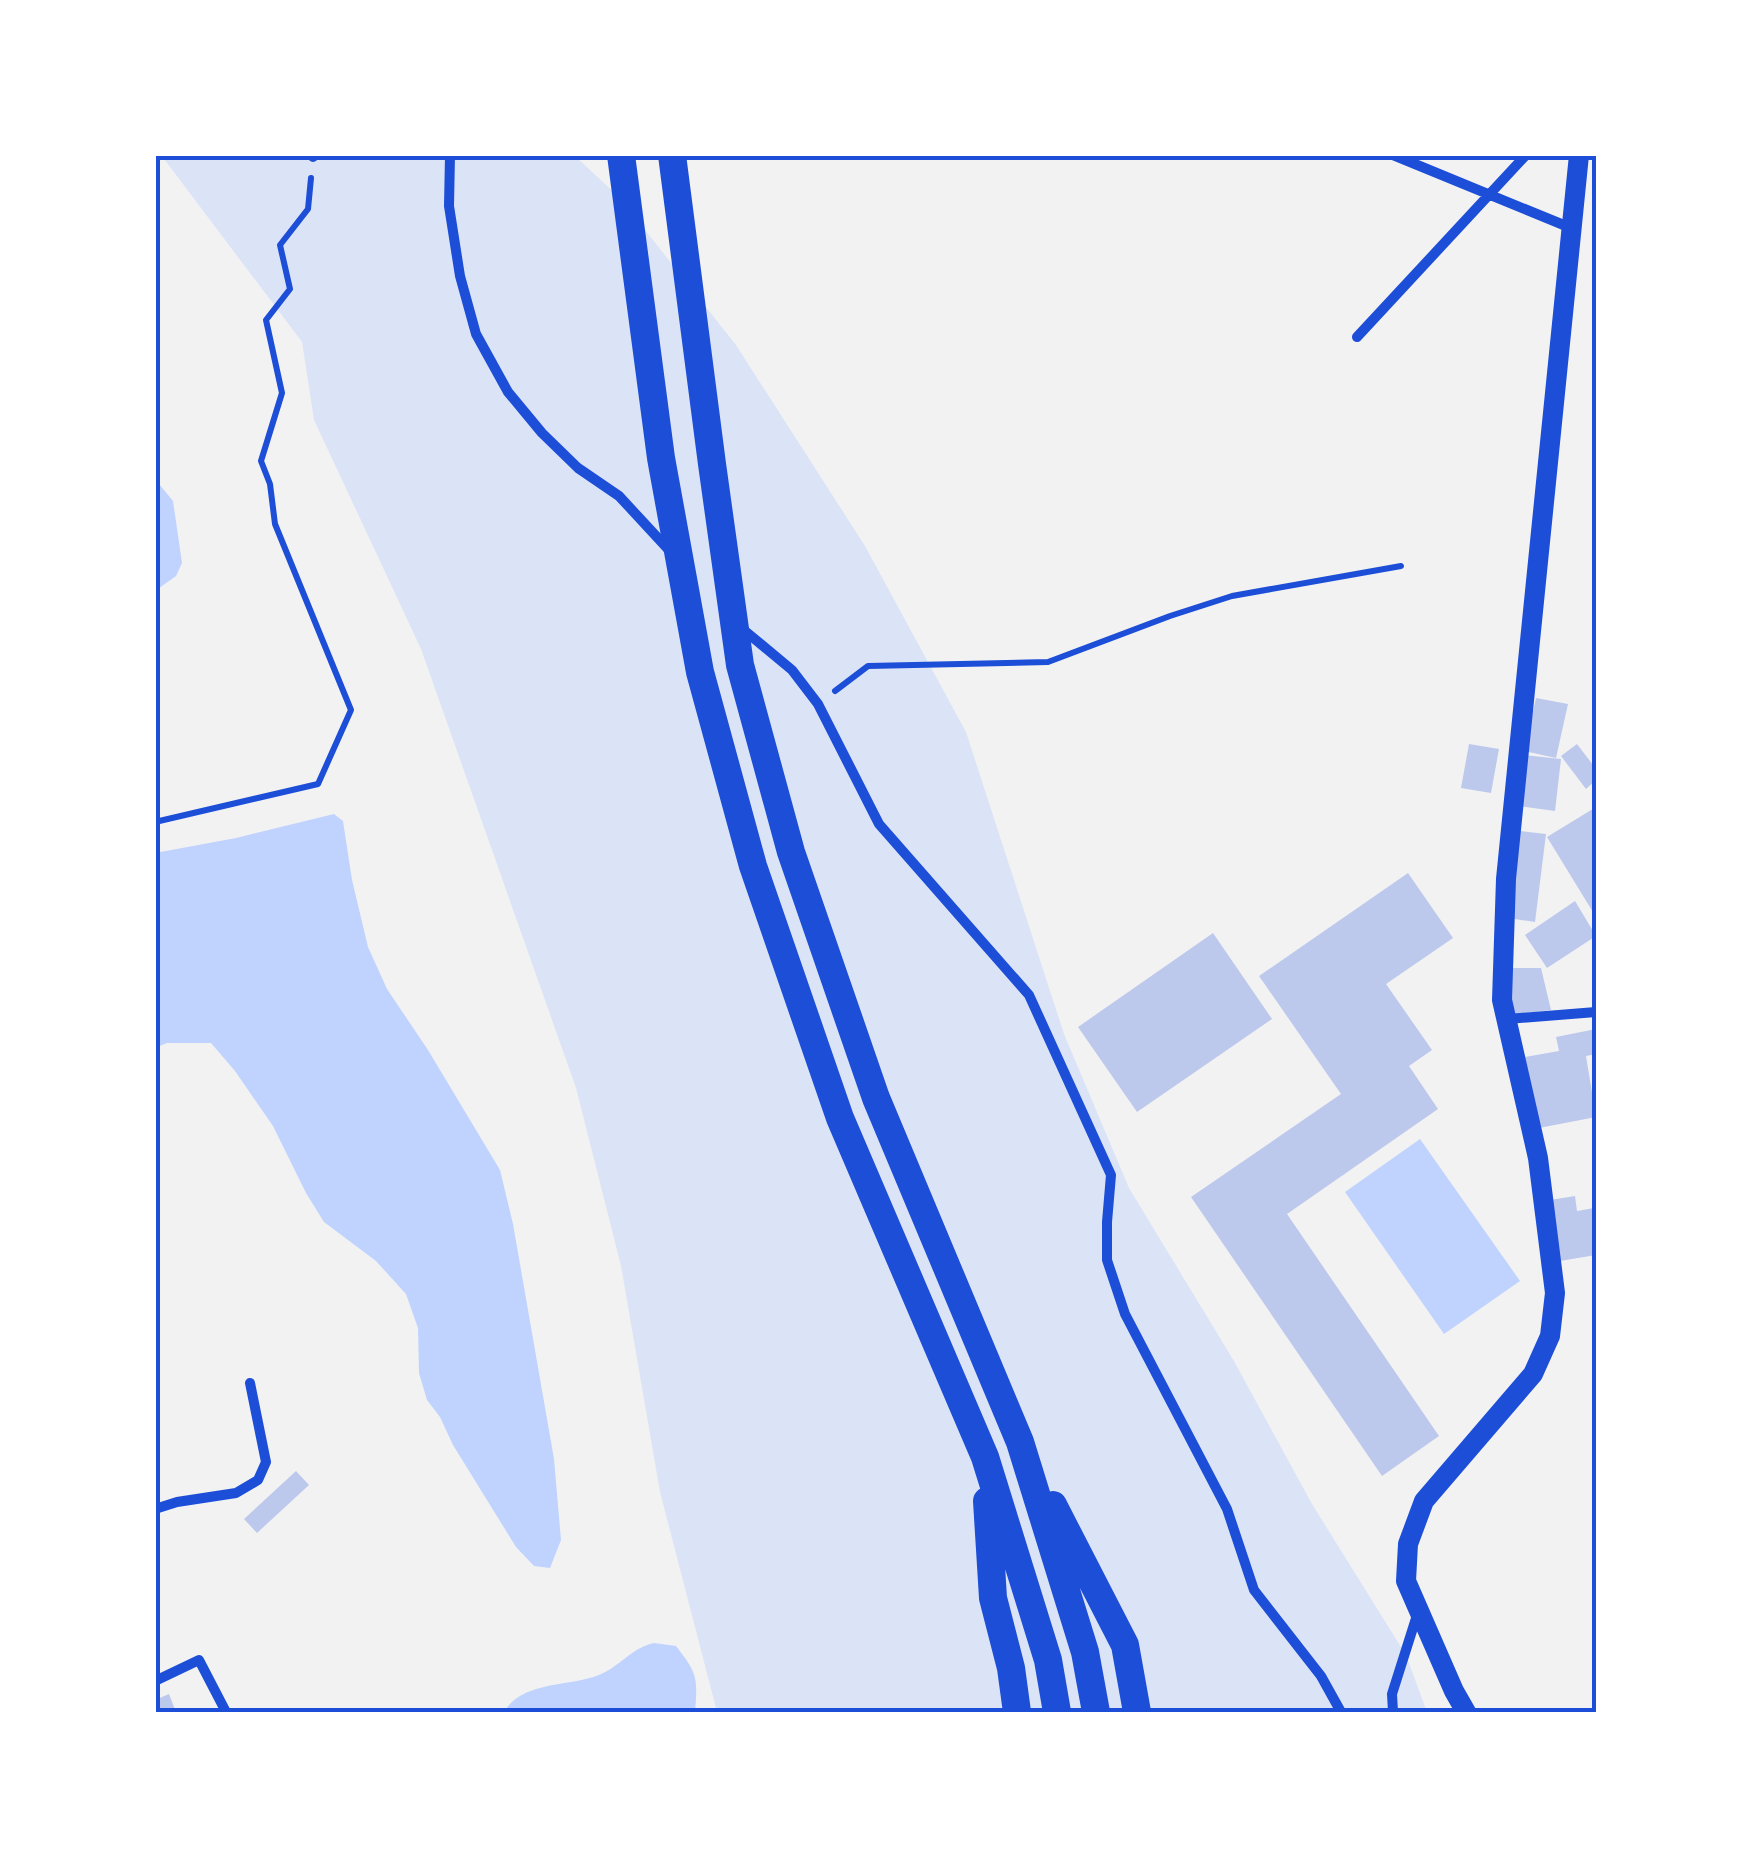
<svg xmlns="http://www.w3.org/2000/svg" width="1751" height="1867" viewBox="0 0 1751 1867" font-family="Jost,sans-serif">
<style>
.green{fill:#dbe4f7}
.water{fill:#bfd3fe}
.building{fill:#bdc9ec}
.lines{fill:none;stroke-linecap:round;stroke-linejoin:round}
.path{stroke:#1d4ed8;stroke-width:6}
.minor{stroke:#1d4ed8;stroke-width:10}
.secondary{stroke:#1d4ed8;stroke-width:20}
.trunk{stroke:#1d4ed8;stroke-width:28}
.neatline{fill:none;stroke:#1d4ed8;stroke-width:4}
</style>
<rect width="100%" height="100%" fill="#f2f2f2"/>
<!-- green -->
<path class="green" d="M161,155H574L619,197L736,345L865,546L966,732L1064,1034L1129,1188L1234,1361L1312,1504L1406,1655L1427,1712H717L660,1492L621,1266L576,1088L421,649L314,420L302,342Z"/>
<!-- water -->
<path class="water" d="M155,479L173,501L182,563L176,576L155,591Z
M334,814L343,821L352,880L368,947L387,989L428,1050L500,1170L513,1224L554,1459L561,1540L550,1568L534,1566L516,1547L453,1445L440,1417L427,1400L419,1373L418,1328L406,1294L376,1261L324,1222L306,1193L273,1126L235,1071L211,1043H167L155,1048V853L236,838Z
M1420,1139L1520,1281L1444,1334L1345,1192Z
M654,1643L676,1646C697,1673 698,1677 695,1712H504C522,1681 568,1687 599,1675C619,1667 633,1647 654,1643Z"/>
<!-- building -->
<path class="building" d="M1536,698L1568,704L1556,758L1524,751Z
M1469,744L1499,749L1491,793L1461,788Z
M1577,744L1596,769V780L1586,789L1561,756Z
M1524,755L1561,759L1555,811L1518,806Z
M1596,807V917L1547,837Z
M1520,831L1546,834L1535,922L1508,918Z
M1408,873L1453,938L1386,984L1432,1050L1409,1066L1438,1109L1287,1214L1439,1436L1382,1476L1191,1197L1341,1094L1259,976Z
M1575,901L1596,936L1547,968L1525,935Z
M1213,933L1272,1019L1137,1112L1078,1027Z
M1509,968H1541L1551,1010L1511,1015Z
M1596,1029V1054L1586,1056L1596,1117L1539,1128L1525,1057L1559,1051L1556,1037Z
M1575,1196L1577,1211L1594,1208L1596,1255L1554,1262L1544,1201Z
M296,1471L309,1485L257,1533L244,1519Z
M169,1694L176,1712H155V1700Z"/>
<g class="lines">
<!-- path -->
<path class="path" d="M835,691L868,666L1048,662L1170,616L1232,596L1401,566
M155,822L318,784L351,710L275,524L270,484L261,461L282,393L266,320L290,289L280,245L308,209L311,178"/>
<!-- minor -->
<path class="minor" d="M313,155V157
M450,155L449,206L460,276L476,334L508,392L542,433L578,468L619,496L669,550
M1393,155L1571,228
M1357,337L1526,155
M739,626L792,670L818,704L879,824L1029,995L1111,1175L1107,1222V1260L1125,1314L1227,1509L1254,1590L1321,1676L1341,1712
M1507,1019L1596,1012
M155,1509L177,1502L236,1493L258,1480L266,1462L250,1383
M155,1681L199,1660L226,1712
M1393,1712L1392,1694L1418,1612"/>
<!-- secondary -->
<path class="secondary" d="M1466,1712L1454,1691L1406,1581L1408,1544L1424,1501L1533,1374L1550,1336L1555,1293L1538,1158L1502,1000L1506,879L1579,155"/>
<!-- trunk -->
<path class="trunk" d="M621,155L661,458L700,672L753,866L840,1118L985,1457L1048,1660L1057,1712
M672,155L712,464L740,665L791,852L876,1098L1020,1442L1085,1652L1096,1712
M987,1501L993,1598L1011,1668L1017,1712
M1053,1505L1125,1645L1137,1712"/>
</g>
<!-- border -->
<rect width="1751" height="1867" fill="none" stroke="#ffffff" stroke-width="315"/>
<rect x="158" y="158" width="1436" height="1552" class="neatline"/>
</svg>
